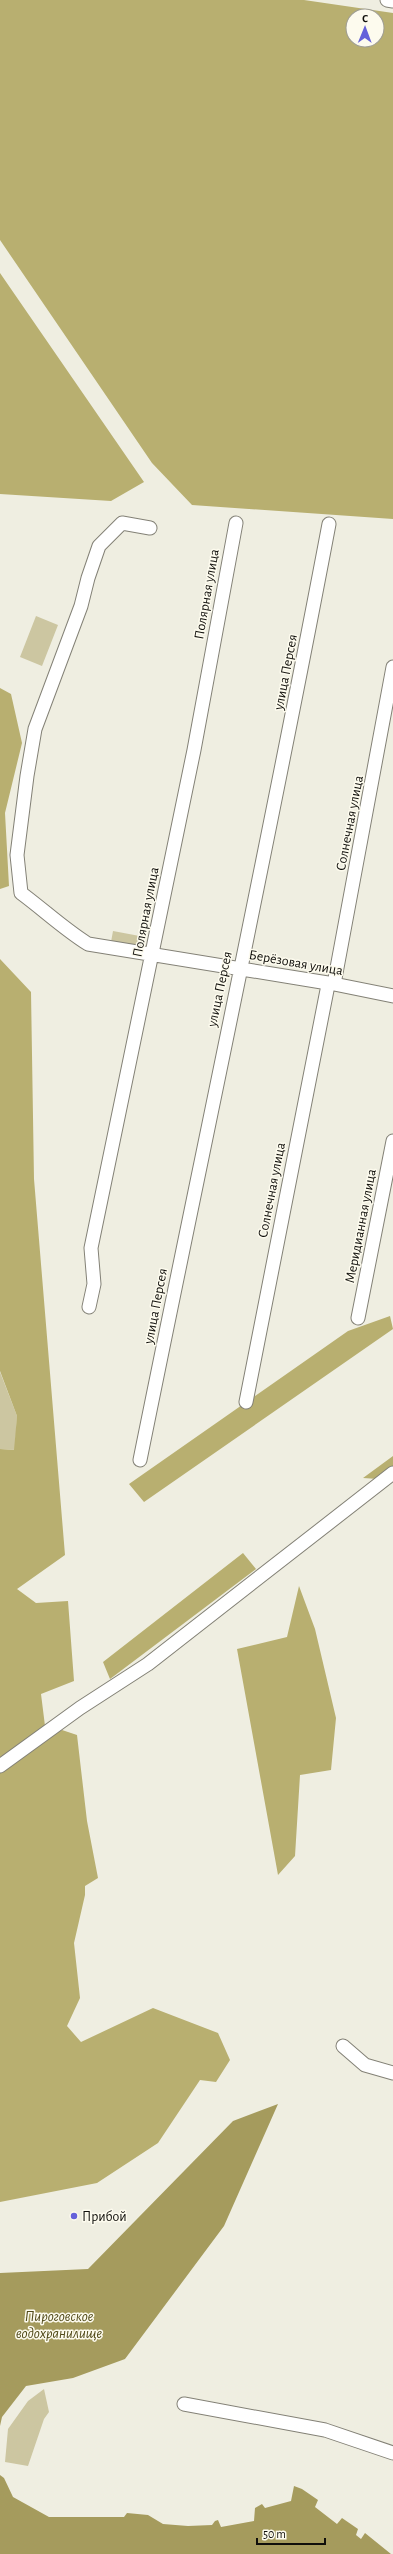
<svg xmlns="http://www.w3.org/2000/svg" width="393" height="2554" viewBox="0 0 393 2554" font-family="'Alegreya Sans',sans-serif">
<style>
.green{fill:#ccc6a1}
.forest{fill:#b8af70;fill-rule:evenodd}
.water{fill:#a59b5d}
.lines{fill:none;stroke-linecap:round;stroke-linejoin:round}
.minor-casing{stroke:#838176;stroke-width:15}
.minor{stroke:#fff;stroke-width:13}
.poi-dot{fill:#6561da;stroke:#fdfbee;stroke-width:1.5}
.labels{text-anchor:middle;stroke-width:3;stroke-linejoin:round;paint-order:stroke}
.street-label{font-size:14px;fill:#100f0b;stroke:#fdfbee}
.poi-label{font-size:14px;fill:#100f0b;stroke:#fdfbee;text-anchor:start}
.water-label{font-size:15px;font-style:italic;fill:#514a19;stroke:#fdfbee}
</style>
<rect width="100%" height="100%" fill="#efeee1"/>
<!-- green -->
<path class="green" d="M36,616L58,625L42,666L20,657Z
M113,931L145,937L143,948L111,942Z
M0,1372L17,1416L15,1450L0,1449Z
M44,2389L49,2412L44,2419L28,2466L5,2462L8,2429L28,2401Z"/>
<!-- forest -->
<path class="forest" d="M0,0H304L393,13V519L192,505L152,463L0,240ZM353,16H377V40H353Z
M0,273L144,482L111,501L0,494Z
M0,688L11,694L22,743L5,813L9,886L0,889Z
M0,959L31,992L34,1179L65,1555L17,1589L36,1603L68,1601L74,1681L41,1694L45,1726L0,1758V1449L14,1450L17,1416L0,1371Z
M390,1316L393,1329L144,1502L129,1484L348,1331Z
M393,1456V1480L363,1478Z
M243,1553L256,1569L110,1679L103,1662Z
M299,1586L315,1629L336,1718L331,1770L300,1775L295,1856L278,1875L237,1649L287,1637Z
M62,1730L77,1735L87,1821L98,1878L85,1886V1895L74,1943L80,1998L67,2026L81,2042L153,2008L218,2033L230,2060L216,2082L200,2080L158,2143L97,2183L0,2202V1772L43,1740Z"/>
<!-- water -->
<path class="water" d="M278,2104L224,2226L125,2359L73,2378L26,2386L2,2417L0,2426V2273L88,2269L233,2121Z
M0,2475L4,2478L13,2497L49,2517H124L127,2513L148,2515L163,2524L188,2526L212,2525L215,2521L218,2520L221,2527L254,2521L255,2508L262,2504L265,2508L291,2501L294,2486L302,2489L318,2500L315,2507L337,2524L342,2518L358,2529L356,2535L361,2539L365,2533L391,2554H0Z"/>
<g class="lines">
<!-- minor casing -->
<g class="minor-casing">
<path id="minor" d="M387,0L393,1
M150,528L122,523L99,546L88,578L81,606L35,729L27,776L17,855L21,893C44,910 64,929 88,944L334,984L393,996
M334,984L393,667
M89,1307L94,1284L91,1248L194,750L236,523
M358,1318L393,1141
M246,1402L328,985
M140,1460C203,1148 270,837 329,524
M0,1766L80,1708L148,1664L393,1473
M343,2046L365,2065L393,2073
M184,2404L325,2430L393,2453"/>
</g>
<!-- minor -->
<use href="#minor" class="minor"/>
</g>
<!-- markers -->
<circle class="poi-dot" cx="74" cy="2216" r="4"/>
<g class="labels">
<!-- street labels -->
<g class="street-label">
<text transform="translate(206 594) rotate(-80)" y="5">Полярная улица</text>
<text transform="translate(285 672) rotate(-79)" y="5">улица Персея</text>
<text transform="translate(349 823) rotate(-79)" y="5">Солнечная улица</text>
<text transform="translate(145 912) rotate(-79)" y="5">Полярная улица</text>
<text transform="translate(296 962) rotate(10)" y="5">Берёзовая улица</text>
<text transform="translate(219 989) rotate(-78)" y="5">улица Персея</text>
<text transform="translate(271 1190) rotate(-79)" y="5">Солнечная улица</text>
<text transform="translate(360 1226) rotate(-79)" y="5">Меридианная улица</text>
<text transform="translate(155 1306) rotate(-79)" y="5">улица Персея</text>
</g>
<!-- poi labels -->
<g class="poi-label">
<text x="82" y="2221">Прибой</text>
</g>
<!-- water labels -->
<g class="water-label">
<text x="59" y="2321">Пироговское<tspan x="59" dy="17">водохранилище</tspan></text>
</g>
</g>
<!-- north arrow -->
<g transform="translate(365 28) rotate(1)"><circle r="19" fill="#fdfbee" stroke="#9e9d93"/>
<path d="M0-3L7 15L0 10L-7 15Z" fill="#6561da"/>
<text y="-6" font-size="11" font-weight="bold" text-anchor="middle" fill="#100f0b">С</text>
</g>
<!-- scale -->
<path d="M257 2538v6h68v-6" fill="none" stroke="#100f0b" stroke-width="2"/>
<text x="263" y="2538" font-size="12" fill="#100f0b" stroke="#fdfbee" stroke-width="3" paint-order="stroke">50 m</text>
</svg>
